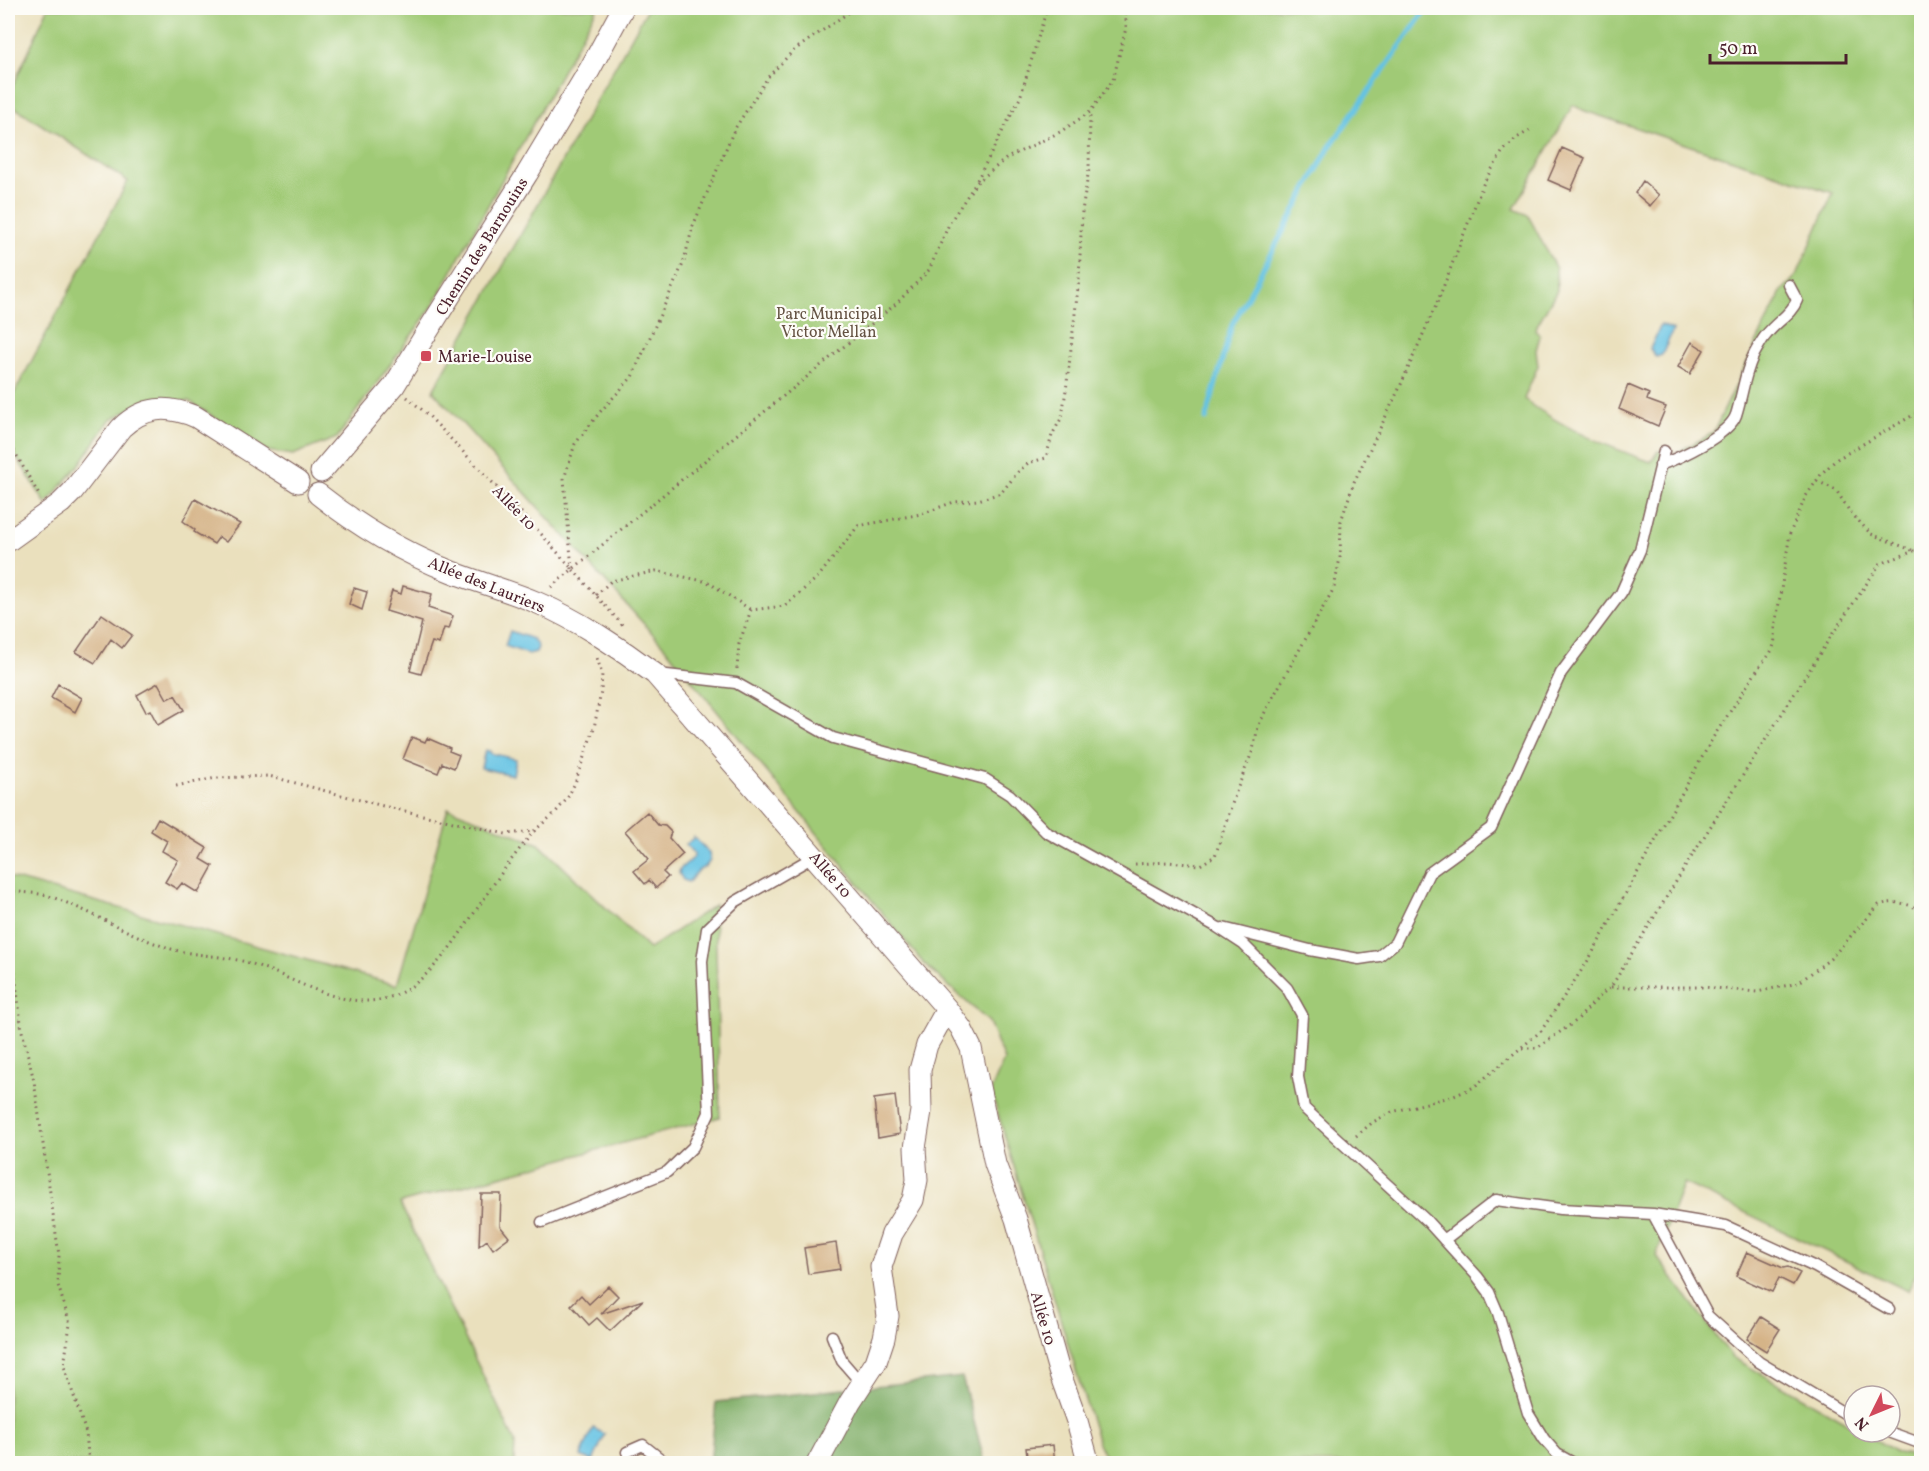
<svg xmlns="http://www.w3.org/2000/svg" width="1929" height="1471" viewBox="0 0 1929 1471" font-family="Vollkorn,serif">
<style>
.green{fill:#a0ca76;stroke:#757450;stroke-width:1.5;fill-rule:evenodd}
.forest{fill:#80ae67;stroke:#656649;stroke-width:1.5}
.water{fill:#64c2e3;stroke:#577087;stroke-width:1.5}
.lines{fill:none;stroke-linecap:round;stroke-linejoin:round}
.stream{stroke:#64c2e3;stroke-width:5}
.building{fill:#d5b488}
.lane-casing{stroke:#82635e;stroke-width:13}
.street-casing{stroke:#82635e;stroke-width:23}
.path{stroke:#82635e;stroke-width:3;stroke-dasharray:1.5 4.5;stroke-linecap:butt}
.lane{stroke:#fff;stroke-width:10}
.street{stroke:#fff;stroke-width:21}
.poi-dot{fill:#d1495b;stroke:#fdfcf7;stroke-width:2}
.labels{text-anchor:middle;stroke-width:4.5;stroke-linejoin:round;paint-order:stroke}
.street-label{font-size:16px;fill:#4a1f2b;stroke:#fdfcf7}
.park-label{font-size:16px;fill:#645242;stroke:#fdfcf7}
.poi-label{font-size:16px;fill:#4a1f2b;stroke:#fdfcf7;text-anchor:start}
</style>
<rect width="100%" height="100%" fill="#fdfcf7"/>
<filter id="ink" filterUnits="userSpaceOnUse"><feTurbulence type="fractalNoise" baseFrequency=".0167" numOctaves="2"/><feDisplacementMap in="SourceGraphic" scale="12" xChannelSelector="R" yChannelSelector="G"/><feConvolveMatrix kernelMatrix="1 2 1 2 8 2 1 2 1" color-interpolation-filters="sRGB"/></filter>
<filter id="wash" filterUnits="userSpaceOnUse"><feTurbulence type="fractalNoise" baseFrequency=".008" numOctaves="4" result="noise"/><feDisplacementMap in="SourceGraphic" scale="24" xChannelSelector="R" yChannelSelector="G"/><feGaussianBlur stdDeviation="1.35" result="paint"/><feColorMatrix in="noise" values="0 0 0 0 0 0 0 0 0 0 0 0 0 0 0 0 0 1.4 0 .05"/><feComposite in="paint" operator="in"/></filter>
<g filter="url(#wash)">
<rect width="100%" height="100%" fill="#eae0bd"/>
<!-- green -->
<path class="green" d="M48,8H597L432,307L337,438L293,455L267,451L189,401L143,402L110,420L80,464L46,504L8,444V405L128,181L8,103V97Z
M648,8H1921V1263L1908,1291L1684,1183L1656,1256L1732,1357L1854,1427V1432H1862L1898,1453L1921,1457V1463H1108L1098,1443L991,1091L1004,1060L989,1022L924,964L662,644L433,391ZM1573,105L1585,111L1833,193L1797,275L1781,292L1713,433L1672,455L1658,451L1651,462C1606,446 1562,428 1524,399L1538,366L1536,350L1540,336L1535,329L1557,290L1556,269L1528,215L1514,209Z
M448,808L539,844L649,949L715,905L720,1117L400,1203L515,1442L514,1463H8V877L397,985Z"/>
<!-- forest -->
<path class="forest" d="M962,1377L985,1463L710,1464L716,1402Z"/>
<!-- water -->
<path class="water" d="M1661,325L1673,330L1662,355L1656,357L1650,349Z
M510,631L533,639L538,647L536,652L528,654L505,646Z
M485,750L490,751V753L516,759L513,775L481,768Z
M694,837L709,853L710,860C707,868 702,867 697,872C692,876 693,879 688,882L683,880L679,873L680,869L694,857V854L686,845Z
M593,1428L605,1434L593,1461L581,1456Z"/>
<g class="lines">
<!-- stream -->
<path class="stream" d="M1206,419L1232,325L1329,148L1427,8"/>
</g>
<g id="blocks">
<!-- building -->
<path class="building" d="M1562,148L1585,158L1571,190L1548,180Z
M1643,181L1659,195L1650,206L1635,193Z
M1692,342L1704,350L1690,374L1678,367Z
M1628,385L1649,394L1647,400L1666,407L1658,426L1619,409Z
M195,499L240,524L226,542L219,537L214,544L194,532L195,530L183,521Z
M403,586L432,594L428,608L453,616L449,629L444,628L439,644L432,642L421,674L410,671L422,622L386,611L392,591L401,594Z
M354,588L367,592L362,610L349,604Z
M102,614L132,635L122,648L111,639L95,663L76,652Z
M158,683L167,699L175,695L184,710L158,725L150,710L146,712L137,695Z
M58,684L82,698L75,712L51,698Z
M412,737L425,742L427,738L450,748L449,751L459,755L454,768L442,763L438,773L403,759Z
M647,812L658,825L665,826L671,832L669,838L683,854L663,872L668,877L656,888L649,880L645,884L634,871L649,859L625,831Z
M158,818L207,848L201,859L213,866L198,893L182,883L177,889L165,882L178,860L162,851L167,841L151,831Z
M895,1096L900,1134L878,1138L874,1099Z
M481,1194H501L500,1226L509,1237L493,1249L487,1240L479,1246Z
M836,1243L840,1269L808,1274L804,1248Z
M1747,1252L1783,1268L1788,1267L1800,1273L1793,1285L1779,1278L1772,1292L1736,1276Z
M608,1286L618,1296L601,1314L643,1300L610,1331L597,1318L589,1325L571,1305L581,1295L589,1304Z
M1761,1317L1780,1329L1766,1351L1747,1339Z
M1053,1445L1055,1464H1028L1026,1448Z"/>
</g>
</g>
<g filter="url(#ink)">
<use href="#blocks" fill-opacity="0" stroke="#82635e" stroke-width="1.5"/>
<g class="lines">
<!-- lane casing -->
<g class="lane-casing">
<path id="lane" d="M1660,465C1679,458 1729,435 1736,415C1743,393 1745,369 1757,349C1760,344 1763,338 1767,334C1776,322 1792,314 1797,300L1789,285
M658,674L736,683L833,738L985,779L1010,795L1046,832L1217,927L1243,944L1287,988L1302,1015L1298,1077L1304,1108L1427,1221L1477,1276L1489,1292L1498,1313L1528,1413L1544,1439L1557,1454L1575,1464
M1223,928L1310,950L1359,959L1379,956L1395,943L1429,873L1491,828L1561,673L1621,593L1640,550L1664,451
M1653,1214L1708,1316L1759,1362L1854,1419
M542,1222L667,1172L693,1147L709,1113L702,961L707,929L735,902L815,856
M1444,1240L1496,1200L1560,1209L1653,1214L1726,1226L1815,1267L1889,1309
M832,1336L842,1361L861,1383
M1889,1432L1922,1444
M627,1452L643,1445L667,1464"/>
</g>
<!-- street casing -->
<g class="street-casing">
<path id="street" d="M321,472L394,386L424,337L527,174L590,69L623,8
M318,494C358,526 404,553 452,572C480,583 510,591 538,603C576,619 622,649 655,674L947,1009L961,1028L971,1048L995,1164L1016,1219L1059,1371L1077,1421L1089,1464
M8,541L61,503L72,492L121,428C144,406 167,405 196,417L298,482
M817,1464L850,1402L876,1362L884,1338L888,1316L881,1267L892,1234L913,1200L917,1180L915,1148L921,1111L920,1070L927,1045L947,1009"/>
</g>
<!-- path -->
<path class="path" d="M977,180L1020,98L1047,8
M407,397L427,414L534,526L625,628
M8,440L39,495
M1817,481L1836,490L1850,512L1871,534L1914,551
M572,569L564,479L575,444L600,412L632,377L683,264L693,226L734,130L768,77L793,51L855,8
M551,587L897,303L929,270L950,222L976,183L1007,158L1060,132L1090,112L1113,80L1126,28V8
M596,595L611,581L656,571L708,582L751,610
M737,669L739,644L751,610L785,606L819,576L858,526L921,514L954,502L978,500L1001,493L1018,472L1028,463L1046,458L1052,435L1062,417L1067,383L1079,279L1082,211L1089,169L1090,112
M176,786L216,778L269,776L383,806L506,834L534,831L555,813L567,799L575,783L594,728L601,692L602,674L597,658
M1135,864L1168,862L1200,865L1215,856L1236,792L1253,750L1258,727L1268,706L1334,588L1340,558L1341,521L1354,482L1399,389L1439,298L1484,182L1503,151L1517,138L1532,129
M8,891C24,893 41,892 57,899C94,913 128,934 165,947C191,956 220,955 246,962C301,978 361,1028 417,982C446,959 464,927 485,897C500,874 517,852 534,831
M8,955L14,967L22,1031L34,1081L59,1255L58,1285L70,1324L64,1366L86,1433L89,1464
M1611,987H1703L1757,992L1798,983L1830,959L1879,905C1894,900 1908,903 1922,911
M8,1024L20,1020
M1522,1048H1537L1576,1021L1603,993L1611,987L1690,859L1831,636L1880,564L1914,551L1922,552
M1356,1136L1373,1122L1392,1112L1454,1096L1474,1087L1541,1031L1589,959L1714,736L1762,663C1773,652 1776,644 1775,628L1790,533L1806,496L1822,473L1837,459L1922,410"/>
<!-- lane -->
<use href="#lane" class="lane"/>
<!-- street -->
<use href="#street" class="street"/>
</g>
</g>
<!-- markers -->
<rect class="poi-dot" x="420" y="350" width="12" height="12" rx="3"/>
<g class="labels">
<!-- street labels -->
<g class="street-label">
<text transform="translate(481 246) rotate(-58)" y="6">Chemin des Barnouins</text>
<text transform="translate(515 507) rotate(46)" y="6">Allée 10</text>
<text transform="translate(487 584) rotate(22)" y="6">Allée des Lauriers</text>
<text transform="translate(831 874) rotate(49)" y="6">Allée 10</text>
<text transform="translate(1044 1318) rotate(74)" y="6">Allée 10</text>
</g>
<!-- park labels -->
<g class="park-label">
<text x="829" y="319">Parc Municipal<tspan x="829" dy="18">Victor Mellan</tspan></text>
</g>
<!-- poi labels -->
<g class="poi-label">
<text x="438" y="362">Marie-Louise</text>
</g>
</g>
<!-- margin -->
<rect width="1929" height="1471" fill="none" stroke="#fdfcf7" stroke-width="30"/>
<!-- north arrow -->
<g transform="translate(1872 1414) rotate(227)"><circle r="28" fill="#fdfcf7" stroke="#b5a4a5" stroke-width="1.5"/>
<path d="M0-4.5L10 22L0 15L-10 22Z" fill="#d1495b"/>
<text y="-9" font-size="16" font-weight="bold" text-anchor="middle" fill="#4a1f2b">N</text>
</g>
<!-- scale -->
<path d="M1710 54v9h136v-9" fill="none" stroke="#4a1f2b" stroke-width="3"/>
<text x="1719" y="54" font-size="18" fill="#4a1f2b" stroke="#fdfcf7" stroke-width="4.5" paint-order="stroke">50 m</text>
</svg>
